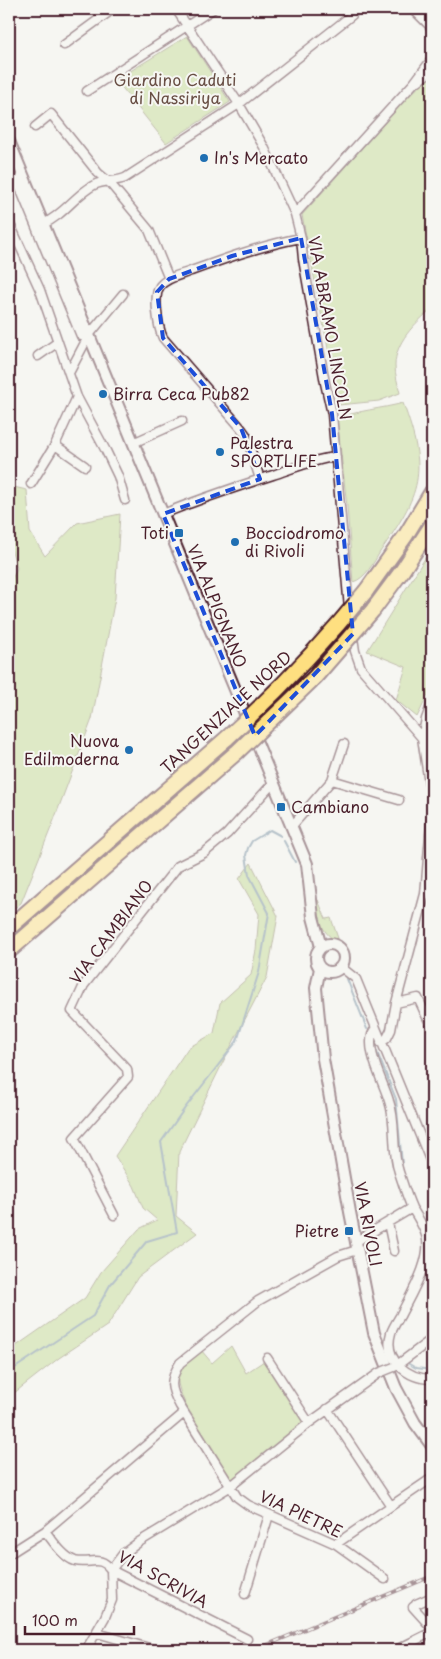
<svg xmlns="http://www.w3.org/2000/svg" width="441" height="1659" viewBox="0 0 441 1659" font-family="'Playpen Sans',sans-serif">
<style>
.green{fill:#c0d990;stroke:#857c5e}
.lines{fill:none;stroke-linecap:round;stroke-linejoin:round}
.stream{stroke:#6c869a;stroke-width:2}
.minor-casing{stroke:#4a1f2b;stroke-width:11}
.tertiary-casing{stroke:#4a1f2b;stroke-width:14}
.motorway-casing{stroke:#4a1f2b;stroke-width:18}
.minor{stroke:#f6f6f2;stroke-width:8}
.tertiary{stroke:#f6f6f2;stroke-width:10}
.motorway{stroke:#fedf80;stroke-width:14}
.rail-casing{stroke:#4a1f2b;stroke-width:4}
.rail{stroke:#f6f6f2;stroke-width:2;stroke-dasharray:5.5;stroke-linecap:butt}
.minor-bridge-casing{stroke:#4a1f2b;stroke-width:11;stroke-linecap:butt}
.motorway-bridge-casing{stroke:#4a1f2b;stroke-width:18;stroke-linecap:butt}
.minor-bridge{stroke:#f6f6f2;stroke-width:8}
.motorway-bridge{stroke:#fedf80;stroke-width:14}
.marked{fill:none;stroke:#1d4ed8;stroke-width:4;stroke-dasharray:10 6;stroke-linejoin:round}
.poi-dot{fill:#1f6fb2;stroke:#f6f6f2;stroke-width:2}
.labels{text-anchor:middle;stroke-width:4;stroke-linejoin:round;paint-order:stroke}
.park-label{font-size:16px;fill:#684e44;stroke:#f6f6f2}
.poi-label{font-size:16px;fill:#4a1f2b;stroke:#f6f6f2;text-anchor:start}
.street-label{font-size:16px;fill:#4a1f2b;stroke:#f6f6f2}
</style>
<rect width="100%" height="100%" fill="#f6f6f2"/>
<filter id="ink" filterUnits="userSpaceOnUse"><feTurbulence type="fractalNoise" baseFrequency=".02" numOctaves="2"/><feDisplacementMap in="SourceGraphic" scale="10" xChannelSelector="R" yChannelSelector="G"/><feConvolveMatrix kernelMatrix="1 2 1 2 8 2 1 2 1" color-interpolation-filters="sRGB"/></filter>
<g filter="url(#ink)">
<!-- green -->
<path class="green" d="M187,36L230,102L166,143L116,80Z
M432,74V309C415,323 395,342 395,366C395,375 398,384 400,393L379,401L339,405L302,215L406,99Z
M403,403C429,473 421,493 380,552C374,562 365,579 353,582L347,506L337,419C357,410 382,409 403,403Z
M9,486L27,490L30,532L45,556L77,523L120,514L115,598L92,719L54,820L21,903L9,912V586L17,568L9,542Z
M432,547V687L417,717L396,700L406,667L367,651Z
M251,863L278,916L267,977L223,1062L179,1152L176,1216L197,1233L138,1277L108,1325L59,1358L9,1397V1351L85,1298L101,1272L139,1229L157,1220L143,1208L134,1186L115,1156L188,1048L214,1033L220,1003L251,975L256,950L259,914L239,879Z
M318,900L326,919L331,918L340,944C324,935 315,919 318,900Z
M231,1346L246,1373L264,1361L306,1425L231,1486C221,1468 172,1392 178,1375C181,1365 193,1357 201,1350L212,1363Z"/>
<g class="lines">
<!-- stream -->
<path class="stream" d="M284,841L295,862
M317,913L320,920
M347,979L367,1029
M377,1052L396,1099L402,1164
M409,1364L416,1368L432,1370
M9,1372L93,1316L110,1285L147,1241L177,1232L161,1142L185,1108L237,1041L259,972L269,913L249,875L246,855L248,848L252,841L270,830L281,836"/>
<!-- minor casing -->
<g class="minor-casing">
<path id="minor" d="M176,9L239,104L264,147L295,214L301,238L303,259L325,383L332,414L349,609L355,651L361,668L422,738L432,802
M413,9L432,28
M420,9L432,16
M64,45L113,9
M418,81L432,70
M87,91L213,9
M35,127L51,114L98,173L109,182L149,230L169,279
M24,178L17,181L81,336L89,335
M295,214L414,83L432,59
M9,222L40,290L77,397L106,451L118,476L125,500
M43,224C64,215 75,195 94,185C103,180 115,182 125,178L239,104L352,15
M38,356L58,342
M69,373L89,335L123,294
M133,443L182,421
M55,445L85,466
M260,479L246,435L241,428L163,338C158,328 153,295 160,286C167,277 181,275 191,271C227,258 263,245 301,238
M31,484L55,445L77,397
M163,514C199,499 236,487 273,475C294,468 315,459 336,457
M422,738L426,719L432,703
M332,780L344,744
M292,826L332,780L399,800
M341,967L356,979L432,1165
M396,1003L418,998L432,1028
M375,1029C362,1045 384,1083 389,1101C397,1123 391,1150 399,1172C403,1184 407,1197 412,1208C417,1216 423,1225 426,1235C433,1259 411,1294 400,1316C397,1321 393,1327 391,1333C383,1360 408,1379 432,1379
M381,1043L387,1038L391,1030L396,1003L425,894L432,811
M114,1215L74,1138L128,1077L127,1069L72,1011L84,985L178,866L204,853L227,834L274,782
M388,1223L394,1251
M355,1242L412,1208
M357,1250L338,1256L258,1301L180,1363C169,1381 170,1388 180,1406L237,1497L248,1505L336,1544L385,1579
M267,1358L309,1423
M396,1366L432,1339
M327,1409L391,1506L336,1544
M391,1506L432,1478
M45,1531C53,1541 63,1557 75,1561C90,1565 100,1554 111,1570L247,1639
M9,1554L45,1531L184,1413
M245,1594L269,1515
M413,1607L432,1628
M414,1608L416,1604L432,1597
M97,1633L156,1650
M86,1650L105,1617L112,1600L111,1570L123,1554L139,1542L231,1486L309,1423L379,1373
M396,1650L432,1632"/>
</g>
<!-- tertiary casing -->
<g class="tertiary-casing">
<path id="tertiary" d="M9,141L307,864L313,917L321,947
M316 958a14 14 0 1 1 28 0a14 14 0 1 1-28 0Z
M320,968L316,988L323,1059L350,1212L374,1333L396,1388L415,1423L432,1446"/>
</g>
<!-- motorway casing -->
<g class="motorway-casing">
<path id="motorway" d="M366,591L406,535L432,492
M373,610L402,571L432,525
M9,928L227,738
M9,951L237,752"/>
</g>
<!-- minor -->
<use href="#minor" class="minor"/>
<!-- tertiary -->
<use href="#tertiary" class="tertiary"/>
<!-- motorway -->
<use href="#motorway" class="motorway"/>
<!-- rail casing -->
<g class="rail-casing">
<path id="rail" d="M255,1650L432,1576"/>
</g>
<!-- rail -->
<use href="#rail" class="rail"/>
<!-- minor-bridge casing -->
<g class="minor-bridge-casing">
<path id="minor-bridge" d="M379,1373L394,1367"/>
</g>
<!-- motorway-bridge casing -->
<g class="motorway-bridge-casing">
<path id="motorway-bridge" d="M227,738C277,692 323,644 366,591
M237,752L315,677L373,610"/>
</g>
<!-- minor-bridge -->
<use href="#minor-bridge" class="minor-bridge"/>
<!-- motorway-bridge -->
<use href="#motorway-bridge" class="motorway-bridge"/>
</g>
</g>
<!-- marked area -->
<path d="M0 0H441V1659H0ZM301,238L332,414L353,634L255,736L163,514L260,479L241,428L163,338L157,292L169,279L232,256Z" fill="#f6f6f2" fill-opacity=".55" fill-rule="evenodd"/>
<path class="marked" d="M301,238L332,414L353,634L255,736L163,514L260,479L241,428L163,338L157,292L169,279L232,256Z"/>
<!-- markers -->
<g class="poi-dot">
<circle cx="204" cy="158" r="5"/>
<circle cx="103" cy="394" r="5"/>
<circle cx="220" cy="452" r="5"/>
<rect x="174" y="528" width="10" height="10" rx="2.5"/>
<circle cx="235" cy="542" r="5"/>
<circle cx="129" cy="750" r="5"/>
<rect x="276" y="802" width="10" height="10" rx="2.5"/>
<rect x="344" y="1226" width="10" height="10" rx="2.5"/>
</g>
<g class="labels">
<!-- park labels -->
<g class="park-label">
<text x="175" y="86">Giardino Caduti<tspan x="175" dy="18">di Nassiriya</tspan></text>
</g>
<!-- poi labels -->
<g class="poi-label">
<text x="214" y="164">In's Mercato</text>
<text x="113" y="400">Birra Ceca Pub82</text>
<text x="230" y="449">Palestra<tspan x="230" dy="18">SPORTLIFE</tspan></text>
<text x="169" y="539" text-anchor="end">Toti</text>
<text x="245" y="539">Bocciodromo<tspan x="245" dy="18">di Rivoli</tspan></text>
<text x="119" y="747" text-anchor="end">Nuova<tspan x="119" dy="18">Edilmoderna</tspan></text>
<text x="291" y="813">Cambiano</text>
<text x="339" y="1237" text-anchor="end">Pietre</text>
</g>
<!-- street labels -->
<g class="street-label">
<text transform="translate(330 328) rotate(80)" y="6">VIA ABRAMO LINCOLN</text>
<text transform="translate(217 606) rotate(68)" y="6">VIA ALPIGNANO</text>
<text transform="translate(226 712) rotate(-43)" y="6">TANGENZIALE NORD</text>
<text transform="translate(111 932) rotate(-53)" y="6">VIA CAMBIANO</text>
<text transform="translate(368 1224) rotate(79)" y="6">VIA RIVOLI</text>
<text transform="translate(301 1514) rotate(25)" y="6">VIA PIETRE</text>
<text transform="translate(163 1579) rotate(29)" y="6">VIA SCRIVIA</text>
</g>
</g>
<!-- margin -->
<rect width="441" height="1659" fill="none" stroke="#f6f6f2" stroke-width="30"/>
<rect x="15" y="15" width="411" height="1629" fill="none" stroke="#4a1f2b" stroke-width="2" filter="url(#ink)"/>
<!-- scale -->
<path d="M25 1626v8h109v-8" fill="none" stroke="#4a1f2b" stroke-width="2.5"/>
<text x="32" y="1626" font-size="15" fill="#4a1f2b" stroke="#f6f6f2" stroke-width="4" paint-order="stroke">100 m</text>
</svg>
